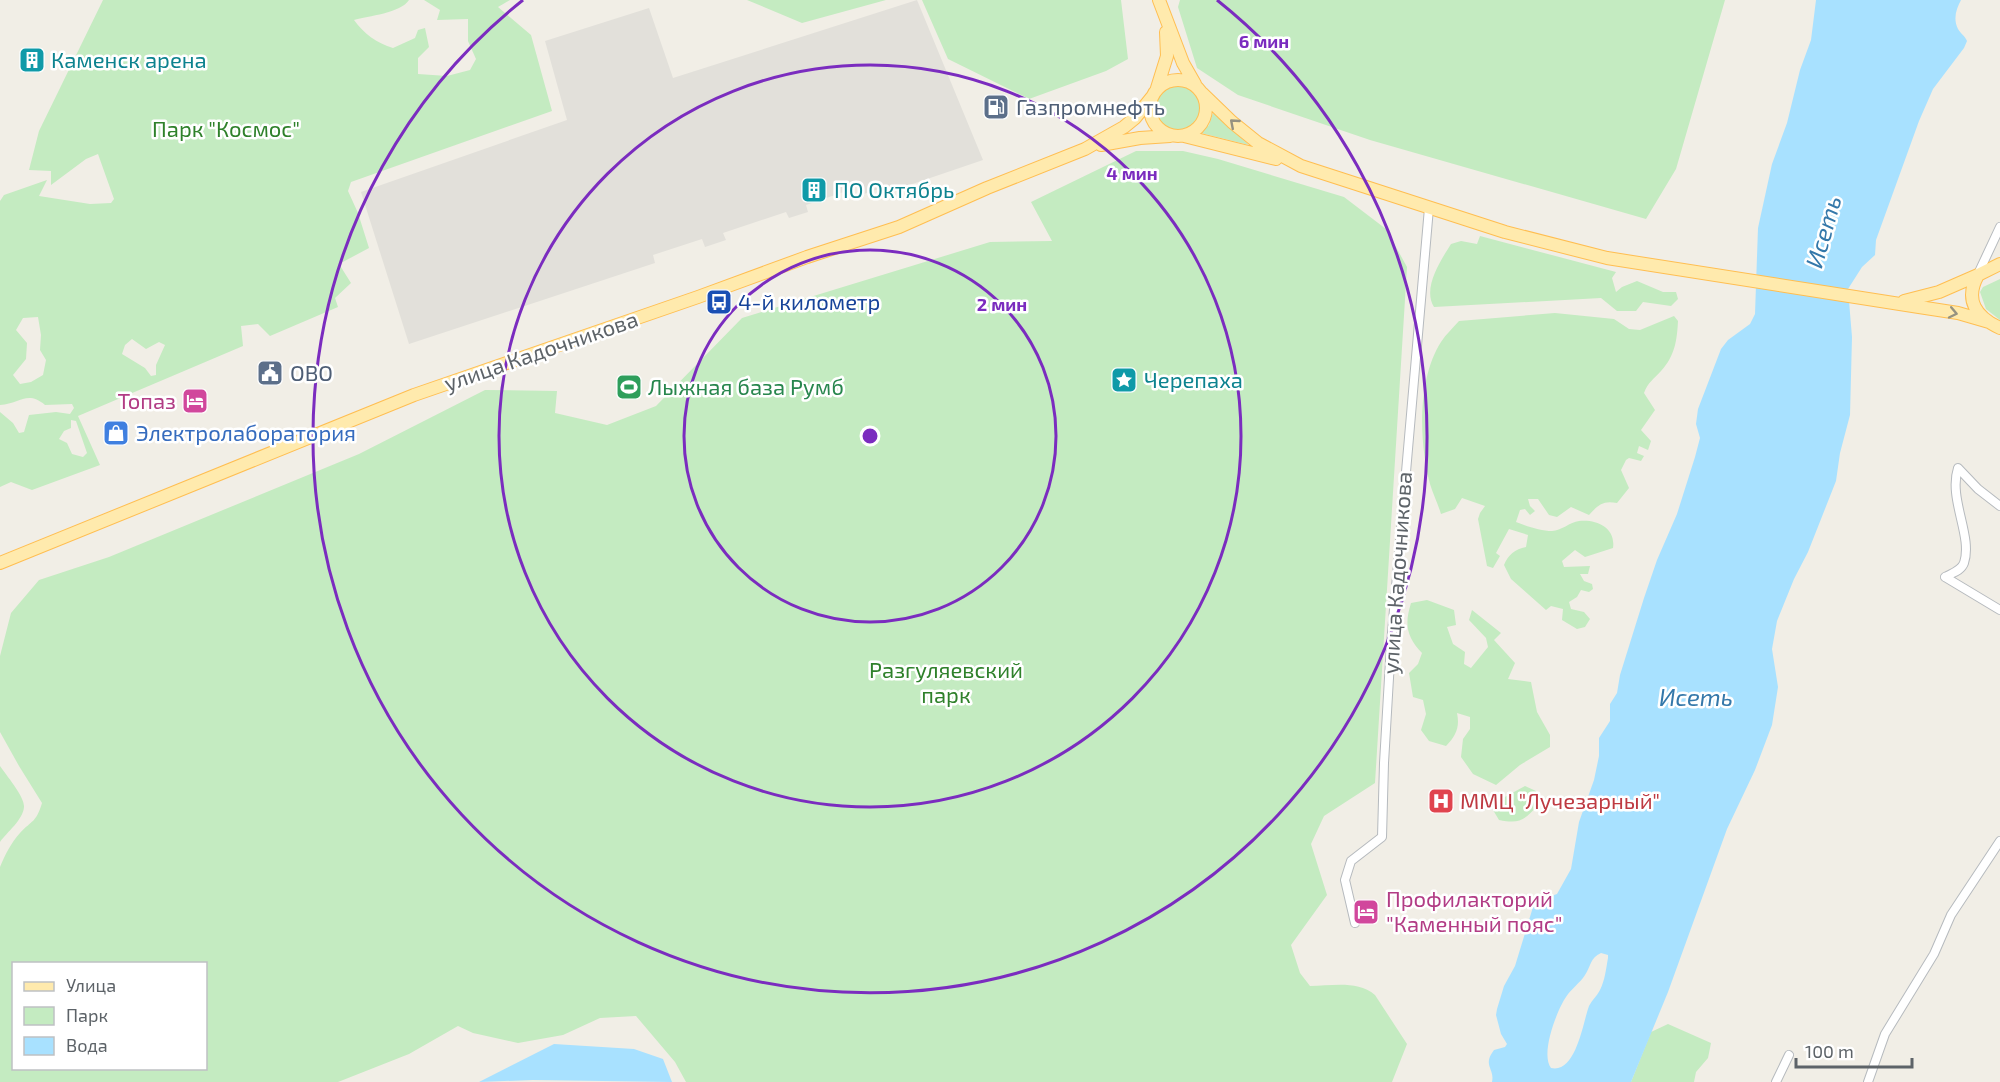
<svg xmlns="http://www.w3.org/2000/svg" width="2000" height="1082" viewBox="0 0 2000 1082" font-family="'Exo 2',sans-serif">
<style>
.industrial{fill:#e2e0da}
.green{fill:#c4ebc1;fill-rule:evenodd}
.water{fill:#a8e1ff;fill-rule:evenodd}
.lines{fill:none;stroke-linecap:round;stroke-linejoin:round}
.street-casing{stroke:#b6babe;stroke-width:10}
.primary-casing{stroke:#ffbe51;stroke-width:14}
.street{stroke:#fff;stroke-width:8}
.primary{stroke:#ffeaad;stroke-width:12}
.oneway{stroke:#969280}
.ring{fill:none;stroke:#7b2cbf;stroke-width:3}
.labels{text-anchor:middle;stroke-width:5;stroke-linejoin:round;paint-order:stroke}
.culture-label{font-size:22px;fill:#0d838f;stroke:#fff;text-anchor:start}
.service-label{font-size:22px;fill:#4e5e75;stroke:#fff;text-anchor:start}
.park-label{font-size:22px;fill:#2f812b;stroke:#fff}
.transit-label{font-size:22px;fill:#164399;stroke:#fff;text-anchor:start}
.street-label{font-size:22px;fill:#5d6368;stroke:#fff}
.leisure-label{font-size:22px;fill:#27864d;stroke:#fff;text-anchor:start}
.hotel-label{font-size:22px;fill:#b23c85;stroke:#fff;text-anchor:end}
.shop-label{font-size:22px;fill:#366cbe;stroke:#fff;text-anchor:start}
.health-label{font-size:22px;fill:#be3a42;stroke:#fff;text-anchor:start}
.water-label{font-size:24px;font-style:italic;fill:#3478aa;stroke:#fff}
.centre{fill:#7b2cbf;stroke:#fff;stroke-width:3}
.ring-label{font-size:18px;text-anchor:middle;font-weight:bold;fill:#7b2cbf;stroke:#fff;stroke-width:5;stroke-linejoin:round;paint-order:stroke}
</style>
<rect width="100%" height="100%" fill="#f1eee6"/>
<!-- industrial -->
<path class="industrial" d="M917,0L983,160L886,193L884,187L864,194L861,186L806,205L808,212L789,218L786,212L723,233L726,240L705,247L702,239L653,255L655,263L409,344L361,192L567,120L545,41L649,8L673,78Z"/>
<!-- green -->
<path class="green" d="M103,0H409C401,13 368,16 354,20C364,34 377,43 393,48L415,38L418,30L425,28L429,47L418,58V74L447,76L470,70L476,59L468,41V19L437,20L440,10L424,0H510L498,7L531,35L552,111L351,182L348,191L358,213L369,248L339,264L351,283L335,298L338,307L270,336L258,324L241,326L243,346L78,416L100,465L32,490L11,482L0,487V412L13,423L19,433L24,432L29,415L56,412L70,414L74,408L72,404L45,405C27,390 20,404 0,405V201L4,195L47,180L39,196L90,204L111,203L114,199L98,154L86,159L51,185V171L29,170L39,131ZM38,317L41,335L40,350L46,360L43,375L31,382L20,384L13,375L26,359L27,343L16,330L23,318ZM132,339L146,349L159,342L165,345L156,365V375L151,376L145,368L122,354L125,345ZM71,420L76,421L87,453L83,457L72,454L67,443L59,439L64,431L71,428Z
M747,0H886L802,23Z
M922,0H1121L1128,59L1106,71L1029,99L948,59Z
M1180,0H1725L1676,169L1646,219L1370,140L1238,95L1197,68L1178,7Z
M1156 108a22 22 0 1 1 44 0a22 22 0 1 1-44 0Z
M1213,113L1249,145L1201,133L1209,125Z
M1136,151H1183L1218,159L1344,197L1386,229L1407,267L1375,783L1324,816L1311,844L1327,895L1291,945L1300,973L1310,986C1332,986 1357,980 1375,995L1407,1044L1392,1082H686L675,1062L636,1016L600,1018L563,1035L518,1043L473,1033L458,1026L409,1054L338,1082H0V867C5,855 11,843 20,833C32,820 36,823 42,803L19,766L0,732V656L11,613L39,580L109,557L359,454L485,390L557,391L555,413L607,425L656,406L742,318L990,242L1052,241L1031,202ZM14,964H206V1068H14Z
M1480,236L1616,272L1612,278L1616,292L1622,287L1637,281L1663,292H1676L1678,299L1671,306L1643,302L1636,311H1617L1601,298L1434,307C1422,288 1441,260 1451,244L1461,241L1477,244Z
M2000,279V320L1986,309L1980,292L1983,287Z
M1555,313L1614,319L1629,329L1640,330L1674,316L1678,321C1677,340 1675,356 1661,371C1654,379 1648,382 1644,393L1655,410L1641,430L1651,441L1648,450L1639,446L1637,453L1644,456L1641,461L1629,458L1626,460L1621,470L1629,488L1617,503C1603,500 1598,505 1589,515L1571,507L1557,517L1549,515L1538,499H1528L1530,506L1535,511L1530,515L1525,509L1520,510L1516,522C1526,526 1541,531 1552,531C1561,531 1570,522 1579,521C1597,519 1616,528 1613,548L1585,557L1575,550L1562,561L1564,567L1590,566L1588,574H1580L1584,581L1592,584L1593,589L1589,592L1581,590L1577,597L1569,602L1571,609L1584,612L1590,619L1585,627L1577,629L1562,620L1563,609L1551,606L1546,610L1511,579L1504,565C1508,555 1515,549 1526,547L1528,535L1509,529L1496,553L1500,556L1493,568L1487,566L1478,519L1480,513L1485,506L1462,498L1455,509L1441,514C1438,504 1433,494 1430,484C1419,443 1417,379 1441,342C1446,334 1453,328 1459,321Z
M1427,600L1454,610L1456,625L1447,627L1453,644L1465,652L1464,664L1471,668L1488,647L1486,638L1469,620L1472,610L1501,633L1494,640L1515,663L1508,679L1531,682L1537,712L1550,735V747L1520,765L1496,785L1473,774L1461,757L1463,739L1470,729V717L1457,713C1460,727 1456,736 1446,746L1429,741L1421,730L1426,714L1423,700L1413,697L1409,673L1418,664L1422,653C1407,637 1404,625 1411,603Z
M0,766C6,775 25,797 24,807C23,820 7,832 0,842Z
M1525,786L1536,791L1538,805C1524,821 1519,824 1499,820L1490,805Z
M1668,1024L1711,1043L1708,1058L1696,1072L1694,1082H1631L1651,1032Z"/>
<!-- water -->
<path class="water" d="M1816,0H1961C1956,9 1953,19 1958,29C1961,34 1965,36 1967,41L1964,48L1933,89L1919,121L1876,240L1875,255L1862,267L1848,289L1852,337L1850,415L1840,453L1836,481L1808,552L1794,579L1777,621L1772,649L1778,687L1772,725L1755,770L1727,829L1668,992L1631,1082H1492C1495,1068 1482,1066 1494,1050L1505,1047L1507,1044L1501,1034L1496,1015L1497,1009L1504,986L1515,966L1533,907L1539,900L1557,894L1571,869L1579,822L1594,780L1599,756V738L1610,721V704L1617,693L1620,675L1644,598L1657,560L1677,514L1695,457L1700,438L1696,424L1698,409L1721,349L1728,340L1750,324L1755,314L1758,228L1772,164L1787,123L1800,70L1811,40ZM1601,953L1608,955V958C1606,969 1605,980 1600,990C1597,996 1592,1000 1589,1006C1583,1022 1576,1074 1551,1068C1540,1054 1557,1010 1566,997C1571,989 1580,983 1585,975C1591,966 1590,958 1601,953Z
M554,1044L634,1049L663,1059L672,1082L533,1080L479,1082Z"/>
<g class="lines">
<!-- street casing -->
<g class="street-casing">
<path id="street" d="M1978,274L2000,227
M1945,577C1952,573 1961,571 1964,563C1973,536 1948,499 1958,468L1978,489L2000,506
M1945,577L2000,610
M1355,923L1345,880L1351,861L1382,837L1384,763L1391,644L1429,208
M1776,1082L1789,1055
M1868,1082L1885,1034L1934,954L1951,915L2000,841"/>
</g>
<!-- primary casing -->
<g class="primary-casing">
<path id="primary" d="M1159,0L1183,63L1195,84
M1150 108a28 28 0 1 1 56 0a28 28 0 1 1-56 0Z
M1157,88L1167,56L1166,32
M1202,93L1232,122L1258,143L1301,166L1505,232L1607,258L1919,307L1958,313L1989,322
M1184,136L1276,159
M1101,145L1140,138L1170,136
M2000,264L1978,275C1964,300 1976,317 2000,328
M1904,301L1939,292L1978,275
M0,563L414,395L698,297L807,257L899,227L987,188L1085,149L1124,127L1135,118L1152,97"/>
</g>
<!-- street -->
<use href="#street" class="street"/>
<!-- primary -->
<use href="#primary" class="primary"/>
</g>
<!-- one-way arrows -->
<defs><path id="oneway-chevron" d="M-2-3.5L2.5 0L-2 3.5" fill="none" stroke-width="1.6" stroke-linecap="round" stroke-linejoin="round" transform="scale(1.5)"/></defs>
<g class="oneway">
<use href="#oneway-chevron" transform="translate(1234 123) rotate(-139)"/>
<use href="#oneway-chevron" transform="translate(1953 313) rotate(12)"/>
</g>
<!-- distance rings -->
<g class="ring">
<circle cx="870" cy="436" r="186"/>
<circle cx="870" cy="436" r="371"/>
<path d="M1217 0A557 557 0 1 1 523 0"/>
</g>
<!-- icons -->
<defs>
<g id="building-square" transform="scale(1.35)"><rect x="-9" y="-9" width="18" height="18" rx="4" fill="#0f9aa8" stroke="#fff"/><path d="M-4-6H4V6H1V3H-1V6H-4ZM-2.5-4.3h1.7v1.8h-1.7ZM.8-4.3h1.7v1.8H.8ZM-2.5-1h1.7V.8h-1.7ZM.8-1h1.7V.8H.8Z" fill="#fff"/></g>
<g id="fuel-square" transform="scale(1.35)"><rect x="-9" y="-9" width="18" height="18" rx="4" fill="#5c6f8a" stroke="#fff"/><path d="M-5.5-6h7V0h2V4h1.3V-2.5L3-4.5l.8-.8L6-3V5H2.5V1h-1V6h-7ZM-4.2-4.7v3.2H.2V-4.7Z" fill="#fff"/></g>
<g id="bus-square" transform="scale(1.35)"><rect x="-9" y="-9" width="18" height="18" rx="4" fill="#1a4fb4" stroke="#fff"/><path d="M-5-6H5V4H4V6H2V4H-2V6H-4V4H-5ZM-3.5-4V0h7V-4ZM-3.5 1.2v1.5H-2V1.2ZM2 1.2v1.5H3.5V1.2Z" fill="#fff"/></g>
<g id="civic-square" transform="scale(1.35)"><rect x="-9" y="-9" width="18" height="18" rx="4" fill="#5c6f8a" stroke="#fff"/><path d="M-.6-6.5H3V-4.5H.6V-3L4-1V1h2V6H-6V1h2V-1L-.6-3ZM-1.2 2.5V6h2.4V2.5Z" fill="#fff"/></g>
<g id="sight-square" transform="scale(1.35)"><rect x="-9" y="-9" width="18" height="18" rx="4" fill="#0f9aa8" stroke="#fff"/><path d="M0-6L1.8-2.2L6-1.7L2.9 1.2L3.7 5.4L0 3.3L-3.7 5.4L-2.9 1.2L-6-1.7L-1.8-2.2Z" fill="#fff"/></g>
<g id="stadium-square" transform="scale(1.35)"><rect x="-9" y="-9" width="18" height="18" rx="4" fill="#2e9e5b" stroke="#fff"/><path d="M0-5a6.5 5 0 1 0 0 10a6.5 5 0 1 0 0-10ZM-3.5-1.8h7v3.6h-7Z" fill="#fff"/></g>
<g id="hotel-square" transform="scale(1.35)"><rect x="-9" y="-9" width="18" height="18" rx="4" fill="#d1479c" stroke="#fff"/><path d="M-6-4.5h1.5V1H6V5H4.5V3h-9V5H-6ZM-4 0a1.8 1.8 0 1 1 3.6 0ZM.5 0V-2.5h3Q6-2.5 6 0Z" fill="#fff"/></g>
<g id="shop-square" transform="scale(1.35)"><rect x="-9" y="-9" width="18" height="18" rx="4" fill="#3f7fe0" stroke="#fff"/><path d="M-5-2.5h2.3a2.7 3.5 0 0 1 5.4 0H5L5.5 6h-11ZM-1.5-2.5h3a1.5 2.3 0 0 0-3 0Z" fill="#fff"/></g>
<g id="hospital-square" transform="scale(1.35)"><rect x="-9" y="-9" width="18" height="18" rx="4" fill="#e0444e" stroke="#fff"/><path d="M-5-5h3v3.5h4V-5h3V5h-3V1.5h-4V5h-3Z" fill="#fff"/></g>
</defs>
<g fill-rule="evenodd">
<use href="#building-square" x="32" y="60"/>
<use href="#fuel-square" x="996" y="107"/>
<use href="#building-square" x="814" y="190"/>
<use href="#bus-square" x="719" y="302"/>
<use href="#civic-square" x="270" y="373"/>
<use href="#sight-square" x="1124" y="380"/>
<use href="#stadium-square" x="629" y="387"/>
<use href="#hotel-square" x="195" y="401"/>
<use href="#shop-square" x="116" y="433"/>
<use href="#hospital-square" x="1441" y="801"/>
<use href="#hotel-square" x="1366" y="912"/>
</g>
<g class="labels">
<!-- culture labels -->
<g class="culture-label">
<text x="51" y="68">Каменск арена</text>
<text x="834" y="198">ПО Октябрь</text>
<text x="1144" y="388">Черепаха</text>
</g>
<!-- service labels -->
<g class="service-label">
<text x="1016" y="115">Газпромнефть</text>
<text x="290" y="381">ОВО</text>
</g>
<!-- park labels -->
<g class="park-label">
<text x="226" y="137">Парк "Космос"</text>
<text x="946" y="678">Разгуляевский<tspan x="946" dy="25">парк</tspan></text>
</g>
<!-- transit labels -->
<g class="transit-label">
<text x="738" y="310">4-й километр</text>
</g>
<!-- street labels -->
<g class="street-label">
<text transform="translate(541 351) rotate(-19)" y="8">улица Кадочникова</text>
<text transform="translate(1397 573) rotate(-86)" y="8">улица Кадочникова</text>
</g>
<!-- leisure labels -->
<g class="leisure-label">
<text x="648" y="395">Лыжная база Румб</text>
</g>
<!-- hotel labels -->
<g class="hotel-label">
<text x="176" y="409">Топаз</text>
<text x="1386" y="907" text-anchor="start">Профилакторий<tspan x="1386" dy="25">"Каменный пояс"</tspan></text>
</g>
<!-- shop labels -->
<g class="shop-label">
<text x="136" y="441">Электролаборатория</text>
</g>
<!-- health labels -->
<g class="health-label">
<text x="1460" y="809">ММЦ "Лучезарный"</text>
</g>
<!-- water labels -->
<g class="water-label">
<text transform="translate(1824 232) rotate(-74)" y="8">Исеть</text>
<text x="1696" y="706">Исеть</text>
</g>
</g>
<circle cx="870" cy="436" r="9" class="centre"/>
<g class="ring-label">
<text x="1264" y="48">6 мин</text>
<text x="1132" y="180">4 мин</text>
<text x="1002" y="311">2 мин</text>
</g>
<!-- legend -->
<rect x="12" y="962" width="195" height="108" fill="#ffffff" stroke="#bec1c3" stroke-width="1.5"/>
<rect x="24" y="982" width="30" height="9" fill="#ffeaad" stroke="#bec1c3" stroke-width="1.5"/>
<text x="66" y="992" font-size="18" fill="#5d6368">Улица</text>
<rect x="24" y="1007" width="30" height="18" fill="#c4ebc1" stroke="#bec1c3" stroke-width="1.5"/>
<text x="66" y="1022" font-size="18" fill="#5d6368">Парк</text>
<rect x="24" y="1037" width="30" height="18" fill="#a8e1ff" stroke="#bec1c3" stroke-width="1.5"/>
<text x="66" y="1052" font-size="18" fill="#5d6368">Вода</text>
<!-- scale -->
<path d="M1796 1058v9h116v-9" fill="none" stroke="#5d6368" stroke-width="3"/>
<text x="1805" y="1058" font-size="18" fill="#5d6368" stroke="#ffffff" stroke-width="4.5" paint-order="stroke">100 m</text>
</svg>
